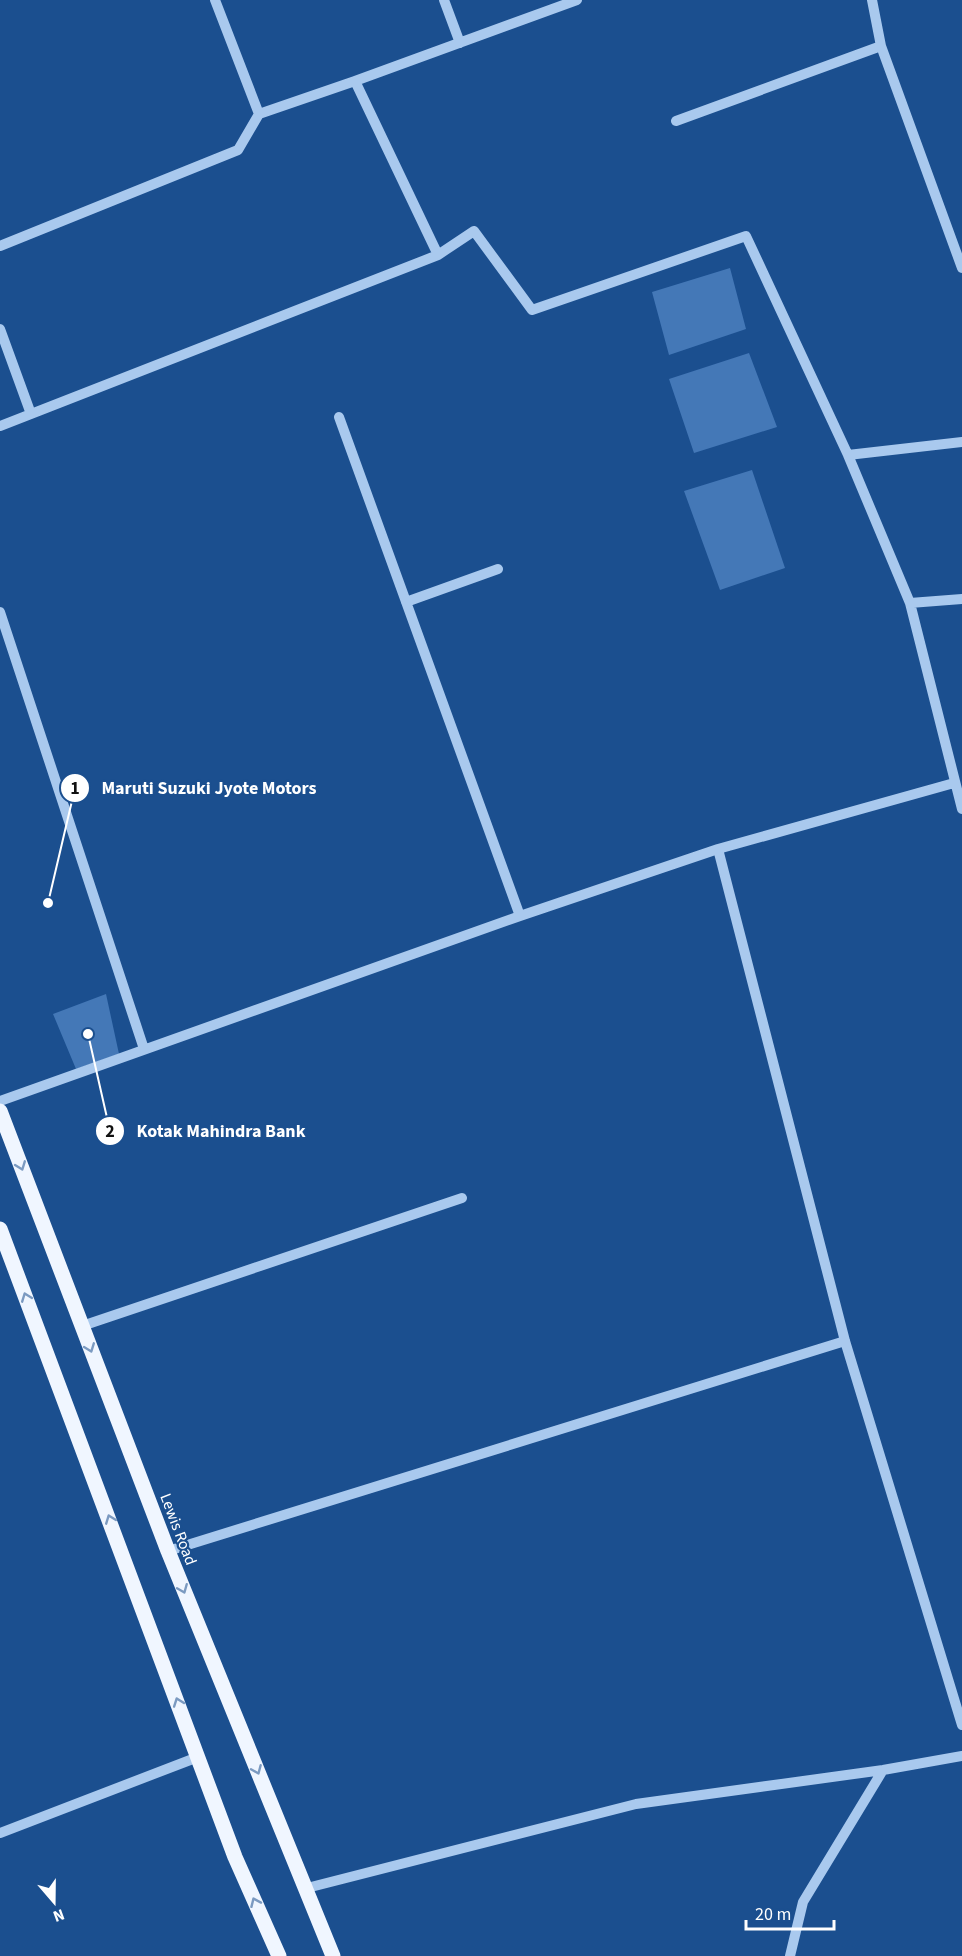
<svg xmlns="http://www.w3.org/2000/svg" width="962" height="1956" viewBox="0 0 962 1956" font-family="'Source Sans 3',sans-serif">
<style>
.building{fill:#4478b7}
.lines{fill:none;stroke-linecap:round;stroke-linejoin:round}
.minor{stroke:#a9c9ee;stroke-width:10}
.major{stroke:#f0f6ff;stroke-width:15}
.oneway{stroke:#7b9ac1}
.labels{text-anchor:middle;stroke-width:4.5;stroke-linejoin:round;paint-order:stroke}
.street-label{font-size:16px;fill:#fff;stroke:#1b4f8f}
.leader{fill:none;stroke:#fff;stroke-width:2}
.callout-dot{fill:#fff;stroke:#1b4f8f;stroke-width:2}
.mark-label{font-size:18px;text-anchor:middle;font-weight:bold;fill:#111}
.callout-label{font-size:18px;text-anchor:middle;font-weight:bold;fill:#fff;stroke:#1b4f8f;stroke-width:4.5;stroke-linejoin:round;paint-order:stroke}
</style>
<rect width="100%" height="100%" fill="#1b4f8f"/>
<!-- building -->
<path class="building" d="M730,268L746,329L669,355L652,292Z
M749,353L777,427L694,453L669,379Z
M752,470L785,568L720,590L684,491Z
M106,994L119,1054L76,1069L53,1014Z"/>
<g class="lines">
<!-- minor -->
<path class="minor" d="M215,0L259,114
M444,0L460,43
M872,0L881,46L962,268
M676,121L881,46
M0,246L238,150L259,114L355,81
M438,255L355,81L577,0
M0,329L31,414
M339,417L520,916
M0,426L438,255L474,231L532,310L746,236L848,455L910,603
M848,455L962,442
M962,599L910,603L962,809
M406,602L498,569
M0,612L144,1049
M718,849L845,1341L962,1725
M0,1101L520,916L718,849L954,783
M82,1326L462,1198
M168,1551L845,1341
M0,1833L198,1757
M307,1888L636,1804L883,1770L962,1756
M790,1956L803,1902L883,1770"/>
<!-- major -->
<path class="major" d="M0,1111L168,1551L333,1956
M0,1229L235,1857L279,1956"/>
</g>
<!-- one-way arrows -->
<defs><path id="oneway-chevron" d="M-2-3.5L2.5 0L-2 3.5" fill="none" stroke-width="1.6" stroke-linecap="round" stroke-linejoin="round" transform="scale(1.5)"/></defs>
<g class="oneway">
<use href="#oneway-chevron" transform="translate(21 1166) rotate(69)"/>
<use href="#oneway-chevron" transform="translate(26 1297) rotate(-111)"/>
<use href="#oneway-chevron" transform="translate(90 1348) rotate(69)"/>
<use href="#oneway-chevron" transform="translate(110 1519) rotate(-111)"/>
<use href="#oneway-chevron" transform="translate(183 1589) rotate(68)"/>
<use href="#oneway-chevron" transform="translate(178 1702) rotate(-110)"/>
<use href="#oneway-chevron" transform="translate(257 1770) rotate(67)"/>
<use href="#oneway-chevron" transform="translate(255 1902) rotate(-114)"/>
</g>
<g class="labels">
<!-- street labels -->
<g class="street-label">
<text transform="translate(179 1529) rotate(69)" y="6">Lewis Road</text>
</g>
</g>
<!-- callouts -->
<path class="leader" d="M48 903L75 788M88 1034L110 1131"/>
<g class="callout-dot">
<circle cx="48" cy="903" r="6"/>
<circle cx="88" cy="1034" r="6"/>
<circle cx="75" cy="788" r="15"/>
<circle cx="110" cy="1131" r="15"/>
</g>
<g class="mark-label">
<text x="75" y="794">1</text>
<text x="110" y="1137">2</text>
</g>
<g class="callout-label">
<text x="209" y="794">Maruti Suzuki Jyote Motors</text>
<text x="221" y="1137">Kotak Mahindra Bank</text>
</g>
<!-- north arrow -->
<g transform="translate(54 1902) rotate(160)" stroke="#1b4f8f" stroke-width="4.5" paint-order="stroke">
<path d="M0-4.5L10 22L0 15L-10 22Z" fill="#ffffff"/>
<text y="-9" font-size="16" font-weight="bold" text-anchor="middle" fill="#ffffff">N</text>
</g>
<!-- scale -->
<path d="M746 1920v9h88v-9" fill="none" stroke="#ffffff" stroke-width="3"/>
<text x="755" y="1920" font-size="18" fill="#ffffff" stroke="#1b4f8f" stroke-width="4.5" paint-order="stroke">20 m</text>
</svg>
